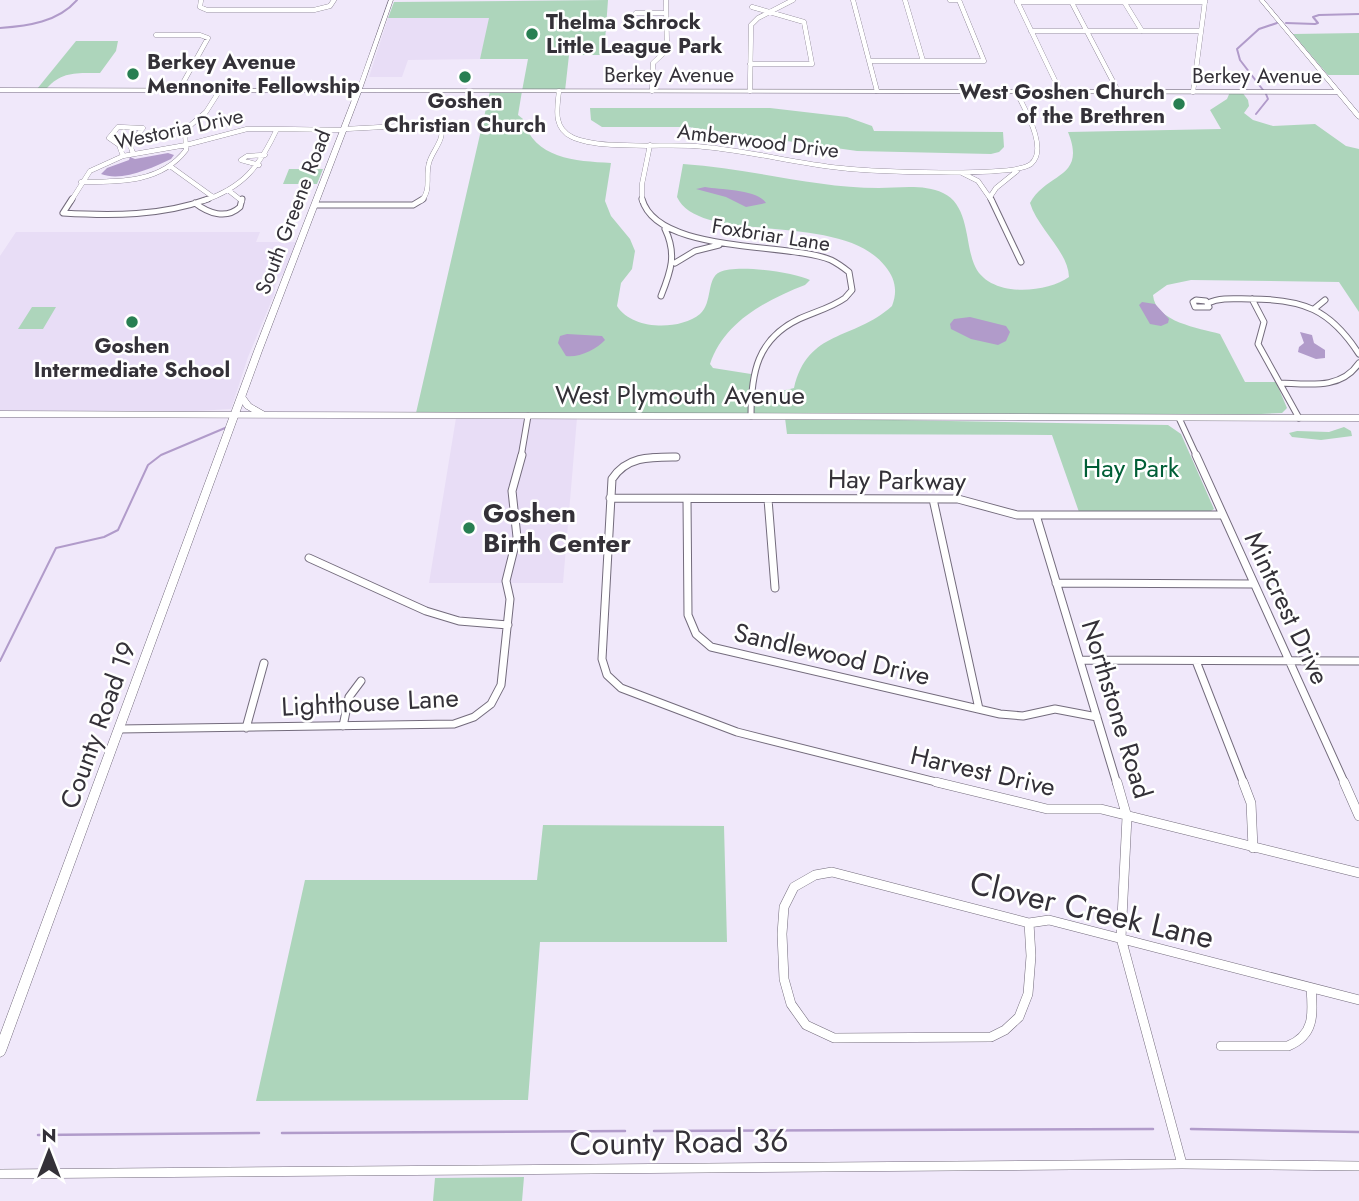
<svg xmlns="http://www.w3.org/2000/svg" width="1359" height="1201" viewBox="0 0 1359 1201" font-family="Jost,sans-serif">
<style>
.built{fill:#e8ddf6}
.green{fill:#add5bb}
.water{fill:#b19bca}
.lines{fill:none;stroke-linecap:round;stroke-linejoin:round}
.stream-far1{stroke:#b19bca;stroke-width:2}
.stream{stroke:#b19bca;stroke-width:2.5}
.minor-far3-casing{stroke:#736b7c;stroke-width:5}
.minor-far2-casing{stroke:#736b7c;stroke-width:7}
.minor-far1-casing{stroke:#736b7c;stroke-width:9}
.minor-casing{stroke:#736b7c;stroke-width:10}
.tertiary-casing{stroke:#736b7c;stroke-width:1}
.secondary-casing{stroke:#736b7c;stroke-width:1}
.minor-far3{stroke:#fff;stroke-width:4.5}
.minor-far2{stroke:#fff;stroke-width:5}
.minor-far1{stroke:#fff;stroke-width:7}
.minor{stroke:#fff;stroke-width:9}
.tertiary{fill:#fff;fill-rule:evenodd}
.secondary{fill:#fff;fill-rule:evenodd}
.poi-dot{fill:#287f52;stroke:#fff;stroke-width:2.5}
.labels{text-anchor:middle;stroke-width:5;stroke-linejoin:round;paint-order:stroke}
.far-poi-label{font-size:21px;font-weight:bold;fill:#343138;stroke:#fff;text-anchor:start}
.far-street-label{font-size:21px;fill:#343138;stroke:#fff}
.street-label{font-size:26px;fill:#343138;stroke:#fff}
.park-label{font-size:26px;fill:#005e36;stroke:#fff}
.poi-label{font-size:26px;font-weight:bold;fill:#343138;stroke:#fff;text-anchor:start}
.near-street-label{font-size:32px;fill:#343138;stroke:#fff}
</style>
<rect width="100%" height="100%" fill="#f0e8fa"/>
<!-- built -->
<path class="built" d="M388,18H490L480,59L408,60L402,77H369Z
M16,232H260L256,242H298L283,274L276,282L274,295L248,357L231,409L180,412L0,410V256Z
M456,418H577L563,583H429Z"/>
<!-- green -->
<path class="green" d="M608,0L604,55H569L565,91H522L518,115L523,119C534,159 575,161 611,163L605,201L611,216L630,239L635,251L632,269L621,283L617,306C632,330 679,331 700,314C713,303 706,278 720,272C736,264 794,272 810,280L805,285C766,300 724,322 710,364L713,368L751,374L750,389C762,394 781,392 794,388C808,329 853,341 892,306C898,291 895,278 885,266C841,210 699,246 677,197L683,164C749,168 813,188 879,188C899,188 924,184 943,193C969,205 965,242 974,264C987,298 1045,294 1069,277C1068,251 1038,229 1030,203C1047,172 1087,179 1068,132L1221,129L1210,110L1227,99L1230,92H1242L1248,100L1249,106L1244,113L1253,120L1273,126L1315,124L1346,146L1359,149V312L1339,282L1191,280L1167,285L1153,295C1155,322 1199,328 1220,334L1245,382H1276L1287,408L1282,413L1239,415C1032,414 825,412 618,414C551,414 484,412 416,413L490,91H522L528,59H480L489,18H388L394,2Z
M1359,33V75H1328L1293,34Z
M76,41H118L116,51L100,73C78,73 62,71 47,88L37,89Z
M590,108H770L847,117L872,126L874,131L1003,132L1004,147L999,152L991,154L857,151L688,127H602L591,120Z
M289,169H323L317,184H283Z
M32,307H56L43,329H18Z
M785,418L1168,425L1181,434L1214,509L1208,513L1079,512L1052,435L787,434Z
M1344,427L1351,431L1352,436L1321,440L1292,437L1289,433L1297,431L1329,432Z
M543,825L724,826L727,942H540L528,1100L256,1101L305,880H537Z
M524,1177L522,1201H433L435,1178Z"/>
<!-- water -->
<path class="water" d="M168,153L174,155L171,159C152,168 122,182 101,174L107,168L129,160L130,157L135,159Z
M705,187C721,190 757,189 766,203L746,207L726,197L696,189Z
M1142,302L1155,304L1169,319L1168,323L1161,326L1150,324L1139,305Z
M970,317L1006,326L1010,332L1006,341L998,345L971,339L951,329L950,324L954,319Z
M1300,332L1312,335L1314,343L1325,350V358L1316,359L1298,352L1299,347L1304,343Z
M567,334L602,336L605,340C597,349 579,358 566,356L558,343L560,336Z"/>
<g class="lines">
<!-- stream-far1 -->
<path class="stream-far1" d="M1286,23L1315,24L1318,23L1313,17L1319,15L1359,14
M0,28C28,26 58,22 77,0
M1263,90L1240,60L1237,49L1259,29L1277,23
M1256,114L1268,99L1266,94
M0,661L56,548L104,537L118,530L148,465L161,455L225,428"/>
<!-- stream -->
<path class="stream" d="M1191,1129L1359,1132
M654,1131L1153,1129
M282,1133L625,1131
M38,1135L259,1133"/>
<!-- minor-far3 casing -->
<g class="minor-far3-casing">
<path id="minor-far3" d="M201,0L200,7L207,10H314L330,6L334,0
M853,0L877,91
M905,0L923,61
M1123,0L1142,31
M1017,1L1060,91
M1071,1L1118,91
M1017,2H1205
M636,13H666
M1031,31H1201
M156,35H200L208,38L179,90
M869,61H984L959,0H950
M750,64H812L804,22L752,7
M559,91C557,109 553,128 572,137C599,150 662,144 694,146C743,149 792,163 841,168C869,171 1014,178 1031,164C1049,149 1024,108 1016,91
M652,91L653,63L667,50L666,0
M750,91L751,25L758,18L793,0
M1193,92L1205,1
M277,129L344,130
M345,129L420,125L441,127C445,140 432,151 429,163C425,177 432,190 421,201
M123,156L119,145L109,138L118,127L143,128L130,144L133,154
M259,165L241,160L247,156L265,155
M170,166L213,197
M962,173L978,181L992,201
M81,182C119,182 161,183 186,150L185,130L206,112L220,90
M228,190L242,201
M990,197L996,188L1017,171
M71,201L90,171L123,156L186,145L247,129H277
M203,201C244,187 259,167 277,129
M642,201V184L650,145"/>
</g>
<!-- minor-far2 casing -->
<g class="minor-far2-casing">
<path id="minor-far2" d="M72,199L63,213C112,216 162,216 208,199
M642,199C657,254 787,242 831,260C837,263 844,268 849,272L852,290L845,298C831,308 814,312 799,319C757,339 751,373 751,416
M991,199L1021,262
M195,203C208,213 226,220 240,207L242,199
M315,205H413L423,199
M675,263L695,251L719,245
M661,296C671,271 677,254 665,229
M1252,299L1264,322L1258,344L1299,418
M1196,300L1206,301L1209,307H1195L1193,302Z
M1208,303C1221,297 1236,299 1250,299C1303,299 1330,309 1359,354
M1314,309L1325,300
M1280,383C1309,384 1341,390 1359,363
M1179,418L1197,457
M521,457L528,416
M653,457H676"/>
</g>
<!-- minor-far1 casing -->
<g class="minor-far1-casing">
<path id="minor-far1" d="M1196,455L1345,784
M676,457C651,457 627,456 612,479L602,659L607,675L621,688L737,732L944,784
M610,498L958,499L1017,515H1222
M687,499L688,615L696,634L711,647L1000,714L1023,716L1055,709L1097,717
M768,499L775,588
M933,499L979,709
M1036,515L1117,784
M309,558L426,611L459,621L508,625
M1056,583L1253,584
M1080,660L1359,661
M1196,661L1244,784
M343,726L349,697L361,681
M246,728L264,663
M119,729L454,724L474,717L491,704L501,685L510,599L506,581L517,537L512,491L522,455"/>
</g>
<!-- minor casing -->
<g class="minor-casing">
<path id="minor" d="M936,782L1047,809H1101L1359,873
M1117,782L1127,817L1121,938L1182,1164
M1243,782L1251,803L1253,848
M1344,782L1359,816
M832,872L1029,923L1031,956L1028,994L1019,1017L1005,1030L991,1037L834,1038L806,1025L791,1004L784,979L782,934L784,907L794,887L815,875Z
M1029,923L1049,920L1359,1000
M1221,1046H1288C1315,1035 1313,1014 1311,988
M0,1174L1182,1164L1359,1166"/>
</g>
<!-- tertiary casing -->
<g class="tertiary-casing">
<path id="tertiary" d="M389,0H393L362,89L1334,90L1259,0H1264L1359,113V119L1357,118L1337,94L361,92L262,351L6,1051L4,1055L0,1057V1035L254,351L355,92H0V88L357,89Z"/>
</g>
<!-- secondary casing -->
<g class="secondary-casing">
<path id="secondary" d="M242,395L245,396L251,404L265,412L1359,415V421L0,417V411L252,412L245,408L238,398Z"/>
</g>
<!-- minor-far3 -->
<use href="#minor-far3" class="minor-far3"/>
<!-- minor-far2 -->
<use href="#minor-far2" class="minor-far2"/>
<!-- minor-far1 -->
<use href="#minor-far1" class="minor-far1"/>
<!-- minor -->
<use href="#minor" class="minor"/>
<!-- tertiary -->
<use href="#tertiary" class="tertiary"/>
<!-- secondary -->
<use href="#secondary" class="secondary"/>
</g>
<!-- markers -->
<g class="poi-dot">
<circle cx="532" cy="34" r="7"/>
<circle cx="133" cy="74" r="7"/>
<circle cx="465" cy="77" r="7"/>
<circle cx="1179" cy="104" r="7"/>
<circle cx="132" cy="322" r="7"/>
<circle cx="469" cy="528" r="7"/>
</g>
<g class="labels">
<!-- far-poi labels -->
<g class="far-poi-label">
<text x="546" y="29">Thelma Schrock<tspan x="546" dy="24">Little League Park</tspan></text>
<text x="147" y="69">Berkey Avenue<tspan x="147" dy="24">Mennonite Fellowship</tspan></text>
<text x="1165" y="99" text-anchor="end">West Goshen Church<tspan x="1165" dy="24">of the Brethren</tspan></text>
<text x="465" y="108" text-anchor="middle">Goshen<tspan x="465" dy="24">Christian Church</tspan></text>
<text x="132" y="353" text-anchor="middle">Goshen<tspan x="132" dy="24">Intermediate School</tspan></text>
</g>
<!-- far-street labels -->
<g class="far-street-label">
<text x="669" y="82">Berkey Avenue</text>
<text x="1257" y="83">Berkey Avenue</text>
<text transform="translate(179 129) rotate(-12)" y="7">Westoria Drive</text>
<text transform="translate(758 141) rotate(7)" y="7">Amberwood Drive</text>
<text transform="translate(293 212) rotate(-69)" y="7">South Greene Road</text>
<text transform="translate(771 235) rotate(9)" y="7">Foxbriar Lane</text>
</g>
<!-- street labels -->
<g class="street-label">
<text x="680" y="404">West Plymouth Avenue</text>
<text transform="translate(897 480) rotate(1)" y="9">Hay Parkway</text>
<text transform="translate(1287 608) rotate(65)" y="9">Mintcrest Drive</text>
<text transform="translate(832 654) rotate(13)" y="9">Sandlewood Drive</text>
<text transform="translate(370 702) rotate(-3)" y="9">Lighthouse Lane</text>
<text transform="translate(1117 709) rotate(73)" y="9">Northstone Road</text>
<text transform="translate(98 725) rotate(-70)" y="9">County Road 19</text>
<text transform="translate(983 771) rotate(13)" y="9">Harvest Drive</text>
</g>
<!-- park labels -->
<g class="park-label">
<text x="1131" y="477">Hay Park</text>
</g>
<!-- poi labels -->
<g class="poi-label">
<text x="483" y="522">Goshen<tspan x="483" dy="30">Birth Center</tspan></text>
</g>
<!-- near-street labels -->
<g class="near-street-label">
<text transform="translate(1092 910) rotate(13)" y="11">Clover Creek Lane</text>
<text transform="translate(679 1142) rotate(-1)" y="11">County Road 36</text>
</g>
</g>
<!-- north arrow -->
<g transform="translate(49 1152)" stroke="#ffffff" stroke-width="5" paint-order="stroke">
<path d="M0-5L12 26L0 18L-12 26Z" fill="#343138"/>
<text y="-10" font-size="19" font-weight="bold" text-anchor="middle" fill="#343138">N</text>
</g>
</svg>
